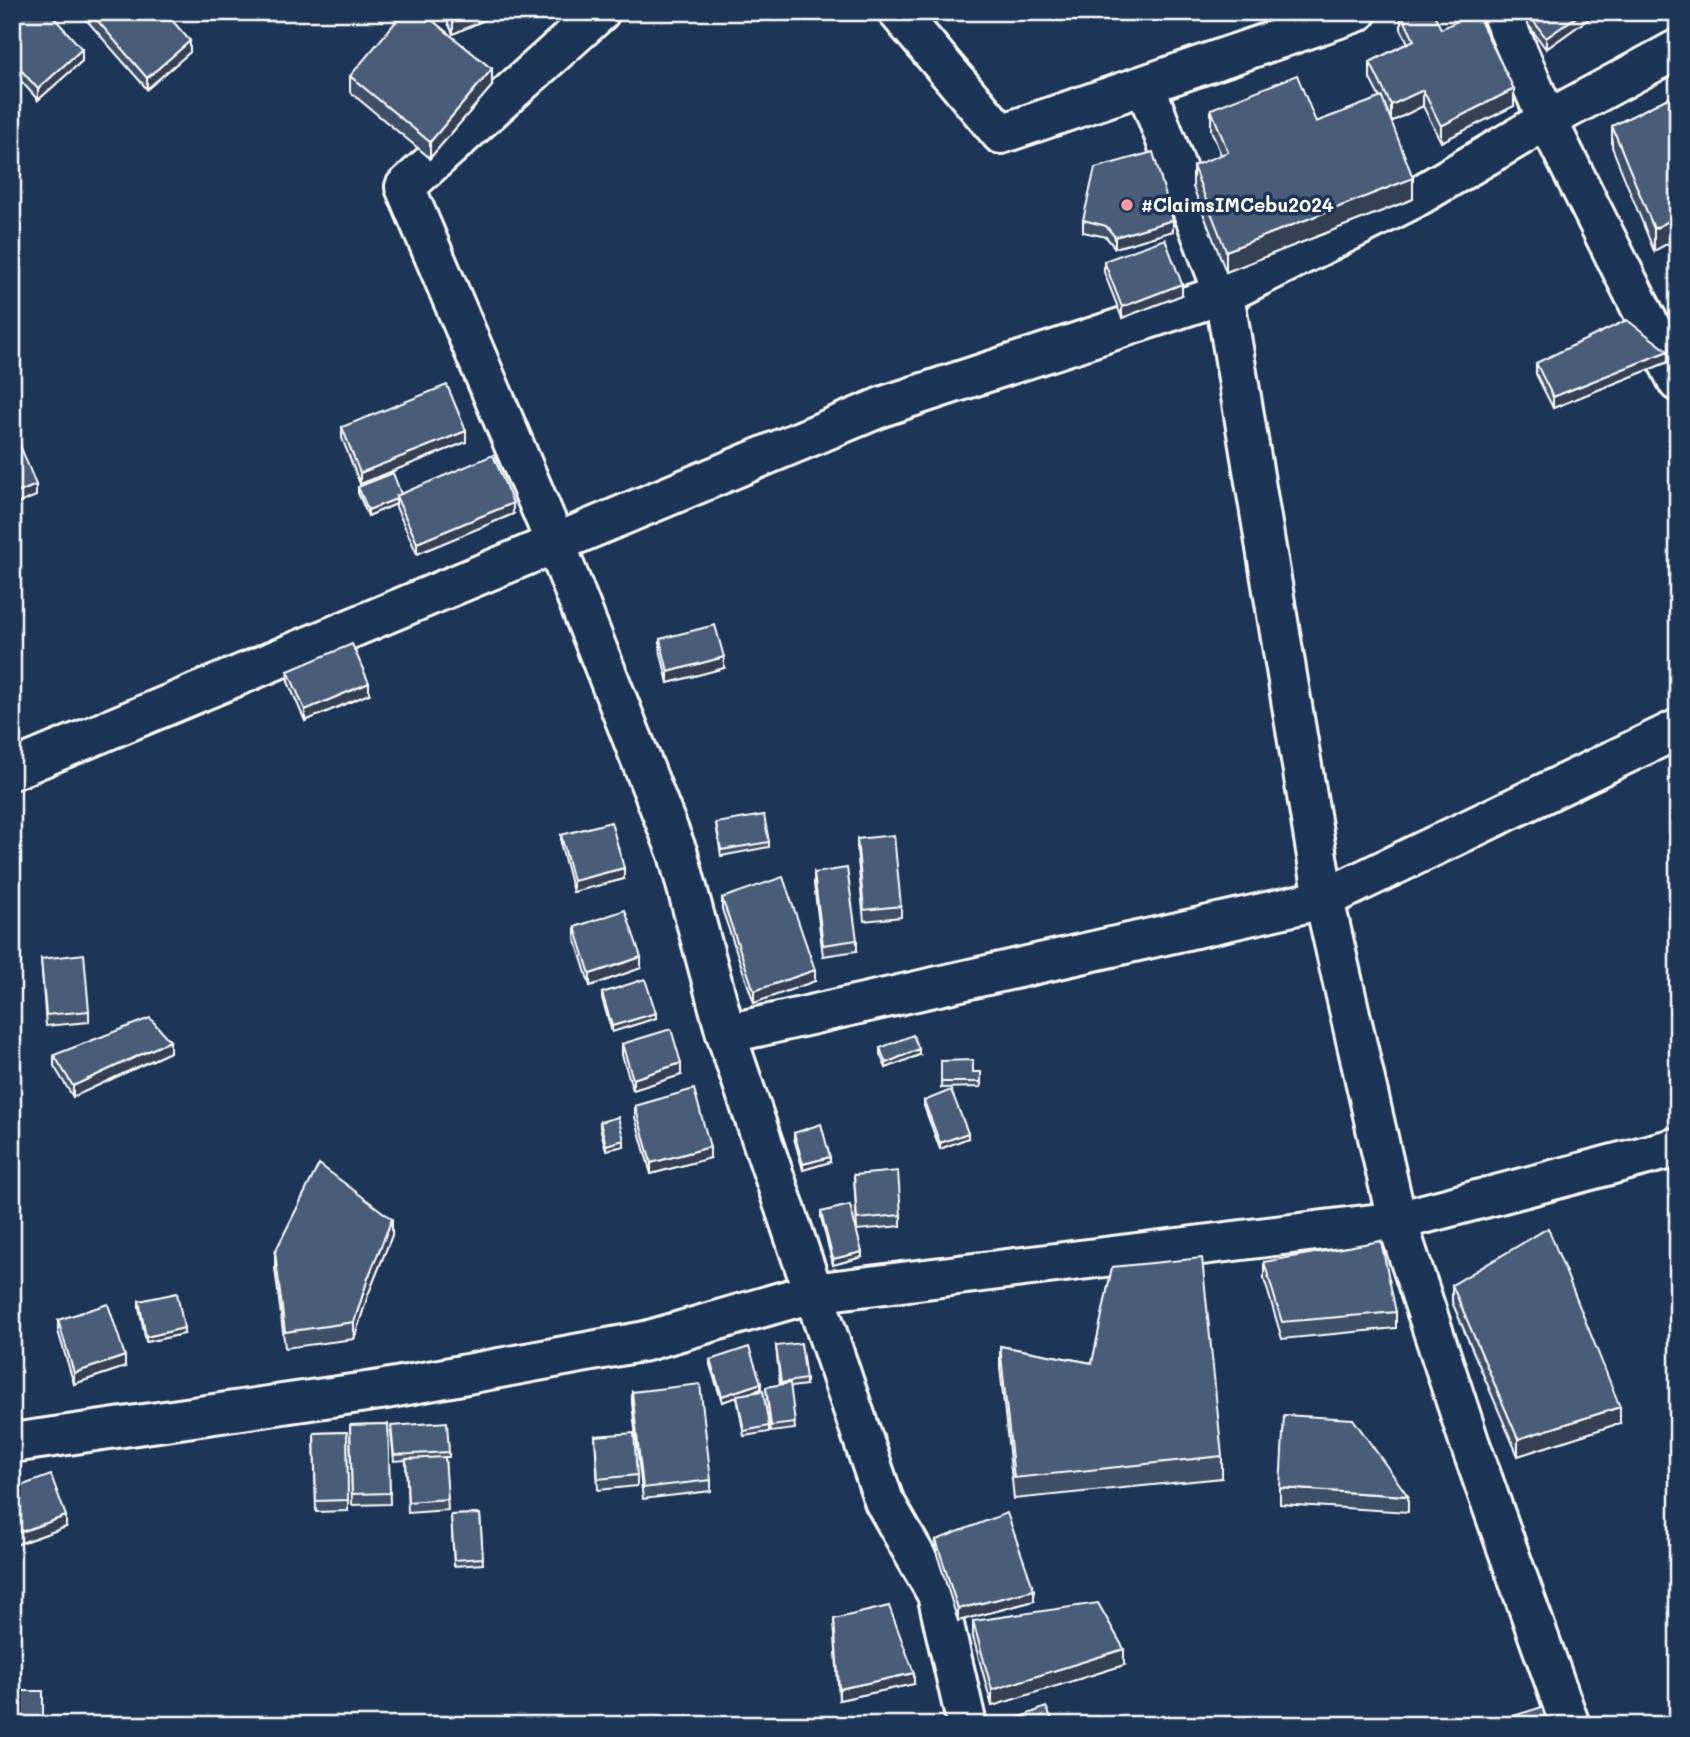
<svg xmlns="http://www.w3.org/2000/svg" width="1690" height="1737" viewBox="0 0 1690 1737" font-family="Mali,sans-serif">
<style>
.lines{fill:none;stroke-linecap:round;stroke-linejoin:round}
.minor-casing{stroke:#fff;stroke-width:44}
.minor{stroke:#1d3557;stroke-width:38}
.wall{fill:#405068;stroke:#fff;stroke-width:2}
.shaded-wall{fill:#344155;stroke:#fff;stroke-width:2}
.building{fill:#4a5d79;stroke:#fff;stroke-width:2}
.poi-dot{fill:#ff9aa2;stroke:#1d3557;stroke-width:2.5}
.labels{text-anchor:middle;stroke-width:7;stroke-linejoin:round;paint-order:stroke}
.poi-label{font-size:19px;font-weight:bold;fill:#fff;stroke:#1d3557;text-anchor:start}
</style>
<rect width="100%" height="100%" fill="#1d3557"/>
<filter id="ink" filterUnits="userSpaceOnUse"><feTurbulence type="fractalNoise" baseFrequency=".0143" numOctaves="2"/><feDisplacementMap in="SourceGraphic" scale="14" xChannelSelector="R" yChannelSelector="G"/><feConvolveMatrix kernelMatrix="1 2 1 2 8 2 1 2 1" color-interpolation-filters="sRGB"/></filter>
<g filter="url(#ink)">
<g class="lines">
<!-- minor casing -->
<g class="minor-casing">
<path id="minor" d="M600,12L405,187L555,542L678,854L726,1034L884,1501L937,1594L967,1725
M898,12L1001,134L1357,12
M1501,12L1547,120L1678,382
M1145,85L1224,294L1324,899L1397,1221L1469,1441L1570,1725
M12,770L884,406L1224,294L1413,199L1547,120L1678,49
M726,1034L1324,899L1678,729
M12,1443L380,1390L646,1341L812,1293L1397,1221L1678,1147"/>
</g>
<!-- minor -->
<use href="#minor" class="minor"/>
</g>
<!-- wall -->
<path class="wall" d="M12,12L82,61L38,100L12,71Z
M83,12H165L190,52L147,89L83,16Z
M443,12H502L453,34Z
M1519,12H1598L1546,49Z
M1401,13L1441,29L1514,106L1441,142L1423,106L1391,122L1413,199L1226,272L1193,187V166L1221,155L1211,130V109L1316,122L1380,98L1370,79V62L1408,43L1401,29Z
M350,76L492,86L430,158L350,92Z
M1678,93L1654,251L1612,147V126Z
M1083,220L1173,231L1115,248L1106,237L1083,232Z
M1104,261L1182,295L1122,318L1104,272Z
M1668,362L1553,408L1536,374V363Z
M342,427L466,442L360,484L342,438Z
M358,487L401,494L513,514L417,554L396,507V504L368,516L358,493Z
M660,639L724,668L668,683L660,650Z
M288,671L369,694L305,721L288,682Z
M716,823L769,842V847L721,856Z
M561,835L624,879L573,892L561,846Z
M857,839L901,906V917L864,921L857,850Z
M814,873L857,940V951L823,956L814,884Z
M722,898L815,981L754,1003L722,909Z
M575,927L641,968L590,986L575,938Z
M41,959L89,1011V1022L46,1026Z
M602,993L656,1018L612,1032L602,998Z
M622,1044L681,1075L633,1090L622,1055Z
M880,1048L919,1055L886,1068L880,1054Z
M170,1052L73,1097L54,1066V1055Z
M941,1061L973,1072H981V1087L941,1088Z
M924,1101L968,1138L940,1149L924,1106Z
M635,1106L710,1158L651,1174L635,1117Z
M600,1122L624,1146L606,1150L600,1127Z
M794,1133L830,1162L803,1170L794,1138Z
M854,1175L901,1215V1226L857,1230Z
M821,1212L862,1257L833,1265L821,1217Z
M392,1235L368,1295L354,1339L285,1348L275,1268V1252Z
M1264,1262L1396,1312V1328L1282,1339L1264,1278Z
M1452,1285L1620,1423L1518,1456L1452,1302Z
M139,1301L184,1334L146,1342L139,1307Z
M58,1320L125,1367L74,1384L58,1331Z
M776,1346L806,1379V1385L790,1387L795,1429L771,1432L766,1387L780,1385Z
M1000,1346L1092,1363L1222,1456V1478L1014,1499L1000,1367Z
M710,1360L761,1389L748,1393L769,1426V1432L744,1436L737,1397L722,1402L710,1365Z
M632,1392L711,1480V1491L643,1499L632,1403Z
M388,1424L390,1504L352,1505L350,1425Z
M347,1432L348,1511L316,1512L314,1433Z
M391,1432L449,1452V1457H445L448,1510L408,1513L406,1460L394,1461Z
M595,1436L637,1475V1486L598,1490Z
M1280,1488L1408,1496V1512L1280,1504Z
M12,1489L66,1527L15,1545L12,1536Z
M480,1514L483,1564L454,1566L451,1515Z
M936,1540L1034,1601L958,1621L936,1551Z
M834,1619L914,1684L839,1700Z
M973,1621L1124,1665L992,1706L973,1637Z"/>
<!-- shaded-wall -->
<path class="shaded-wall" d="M466,12H502L453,34V18Z
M1583,12H1598L1546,49V38Z
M190,41V52L147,89V78Z
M82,49V61L38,100V89Z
M492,69V86L430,158V142Z
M1514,89V106L1441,142V126Z
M1423,90V106L1391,122V105Z
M1413,178V199L1226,272V251Z
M1678,216V238L1654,251V229Z
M1173,220V231L1115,248V237Z
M1182,284V295L1122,318V307Z
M1668,351V362L1553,408V397Z
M466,431V442L360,484V473Z
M36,485V496L12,506V495Z
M396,499V504L368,516V510Z
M513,503V514L417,554V543Z
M724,657V668L668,683V672Z
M369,683V694L305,721V710Z
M624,868V879L573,892V881Z
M641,957V968L590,986V974Z
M815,970V981L754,1003V991Z
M656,1013V1018L612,1032V1026Z
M170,1041V1052L73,1097V1086Z
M919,1049V1055L886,1068V1063Z
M681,1063V1075L633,1090V1079Z
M968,1133V1138L940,1149V1143Z
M624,1140V1146L606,1150V1145Z
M710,1147V1158L651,1174V1163Z
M830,1157V1162L803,1170V1164Z
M392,1219V1235L368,1295L354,1339V1322L368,1278Z
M862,1252V1257L833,1265V1259Z
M184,1328V1334L146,1342V1337Z
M125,1356V1367L74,1384V1373Z
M761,1383V1389L722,1402V1396Z
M1620,1407V1423L1518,1456V1439Z
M66,1516V1527L15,1545V1534Z
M1034,1590V1601L958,1621V1609Z
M1124,1649V1665L992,1706V1690Z
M914,1673V1684L839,1700V1689Z"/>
<!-- building -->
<path class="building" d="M12,12H49L82,49L38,89L12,60Z
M90,12H165L190,41L147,78Z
M404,12H422L492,69L430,142L350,76Z
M451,12H466L453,18Z
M1433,12L1441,29L1476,12L1514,89L1441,126L1423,90L1391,105L1370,62L1414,40L1401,13Z
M1527,12H1583L1546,38Z
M1297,75L1316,122L1382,97L1413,178L1226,251L1193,166L1228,152L1211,109Z
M1678,93V216L1654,229L1612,126Z
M1153,152L1173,220L1115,237L1106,226L1083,220L1095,168Z
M1165,239L1182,284L1122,307L1104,261Z
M1627,320L1668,351L1553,397L1536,363Z
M447,385L466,431L360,473L342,427Z
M12,425L36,485L12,495Z
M493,455L513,503L417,543L396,496Z
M393,473L401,494L396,496V499L368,510L358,487Z
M715,625L724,657L668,672L660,639Z
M352,644L369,683L305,710L288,671Z
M764,815L769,842L721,850L716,823Z
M611,822L624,868L573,881L561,835Z
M894,835L901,906L864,910L857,839Z
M847,868L857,940L823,945L814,873Z
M783,877L815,970L754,991L722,898Z
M625,910L641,957L590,974L575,927Z
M84,954L89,1011L46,1015L41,959Z
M645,979L656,1013L612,1026L602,993Z
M150,1018L170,1041L73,1086L54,1055Z
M671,1029L681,1063L633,1079L622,1044Z
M913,1035L919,1049L886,1063L880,1048Z
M973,1060V1072H981V1082H941V1061Z
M694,1089L710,1147L651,1163L635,1106Z
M951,1090L968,1133L940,1143L924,1101Z
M618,1117L624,1140L606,1145L600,1122Z
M821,1124L830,1157L803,1164L794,1133Z
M319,1164L392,1219L368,1278L354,1322L285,1332L275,1252Z
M898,1171L901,1215L857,1219L854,1175Z
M850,1205L862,1252L833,1259L821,1212Z
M1548,1228L1620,1407L1518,1439L1452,1285Z
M1381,1241L1396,1312L1282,1322L1264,1262Z
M1202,1258L1222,1456L1014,1478L1000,1346L1092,1363L1112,1267Z
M177,1293L184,1328L146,1337L139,1301Z
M108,1304L125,1356L74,1373L58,1320Z
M801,1343L806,1379L781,1383L776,1346Z
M749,1347L761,1383L722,1396L710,1360Z
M790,1383L795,1423L771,1426L766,1387Z
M700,1384L711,1480L643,1488L632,1392Z
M763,1391L769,1426L744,1431L737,1395Z
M1284,1415L1353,1419L1408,1496L1280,1488Z
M447,1422L449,1452L394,1455L391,1426Z
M388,1424L390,1493L352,1494L350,1425Z
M347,1432L348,1500L316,1501L314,1433Z
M634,1433L637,1475L598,1479L595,1436Z
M445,1457L448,1499L408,1502L406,1459Z
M51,1475L66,1516L15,1534L12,1525V1489Z
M1007,1513L1034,1590L958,1609L936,1540Z
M480,1514L483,1558L454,1560L451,1515Z
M1098,1603L1124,1649L992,1690L973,1621Z
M889,1606L914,1673L839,1689L834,1619Z
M12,1691H43V1725H12Z
M1046,1707L1055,1725H1001Z
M1542,1707L1548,1725H1485Z"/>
</g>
<!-- markers -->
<circle class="poi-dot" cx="1127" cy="205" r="7"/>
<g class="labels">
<!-- poi labels -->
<g class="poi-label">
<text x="1141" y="212">#ClaimsIMCebu2024</text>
</g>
</g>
<!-- margin -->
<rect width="1690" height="1737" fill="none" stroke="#1d3557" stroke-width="42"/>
<rect x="21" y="21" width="1648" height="1695" fill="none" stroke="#fff" stroke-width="2.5" filter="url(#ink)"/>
</svg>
